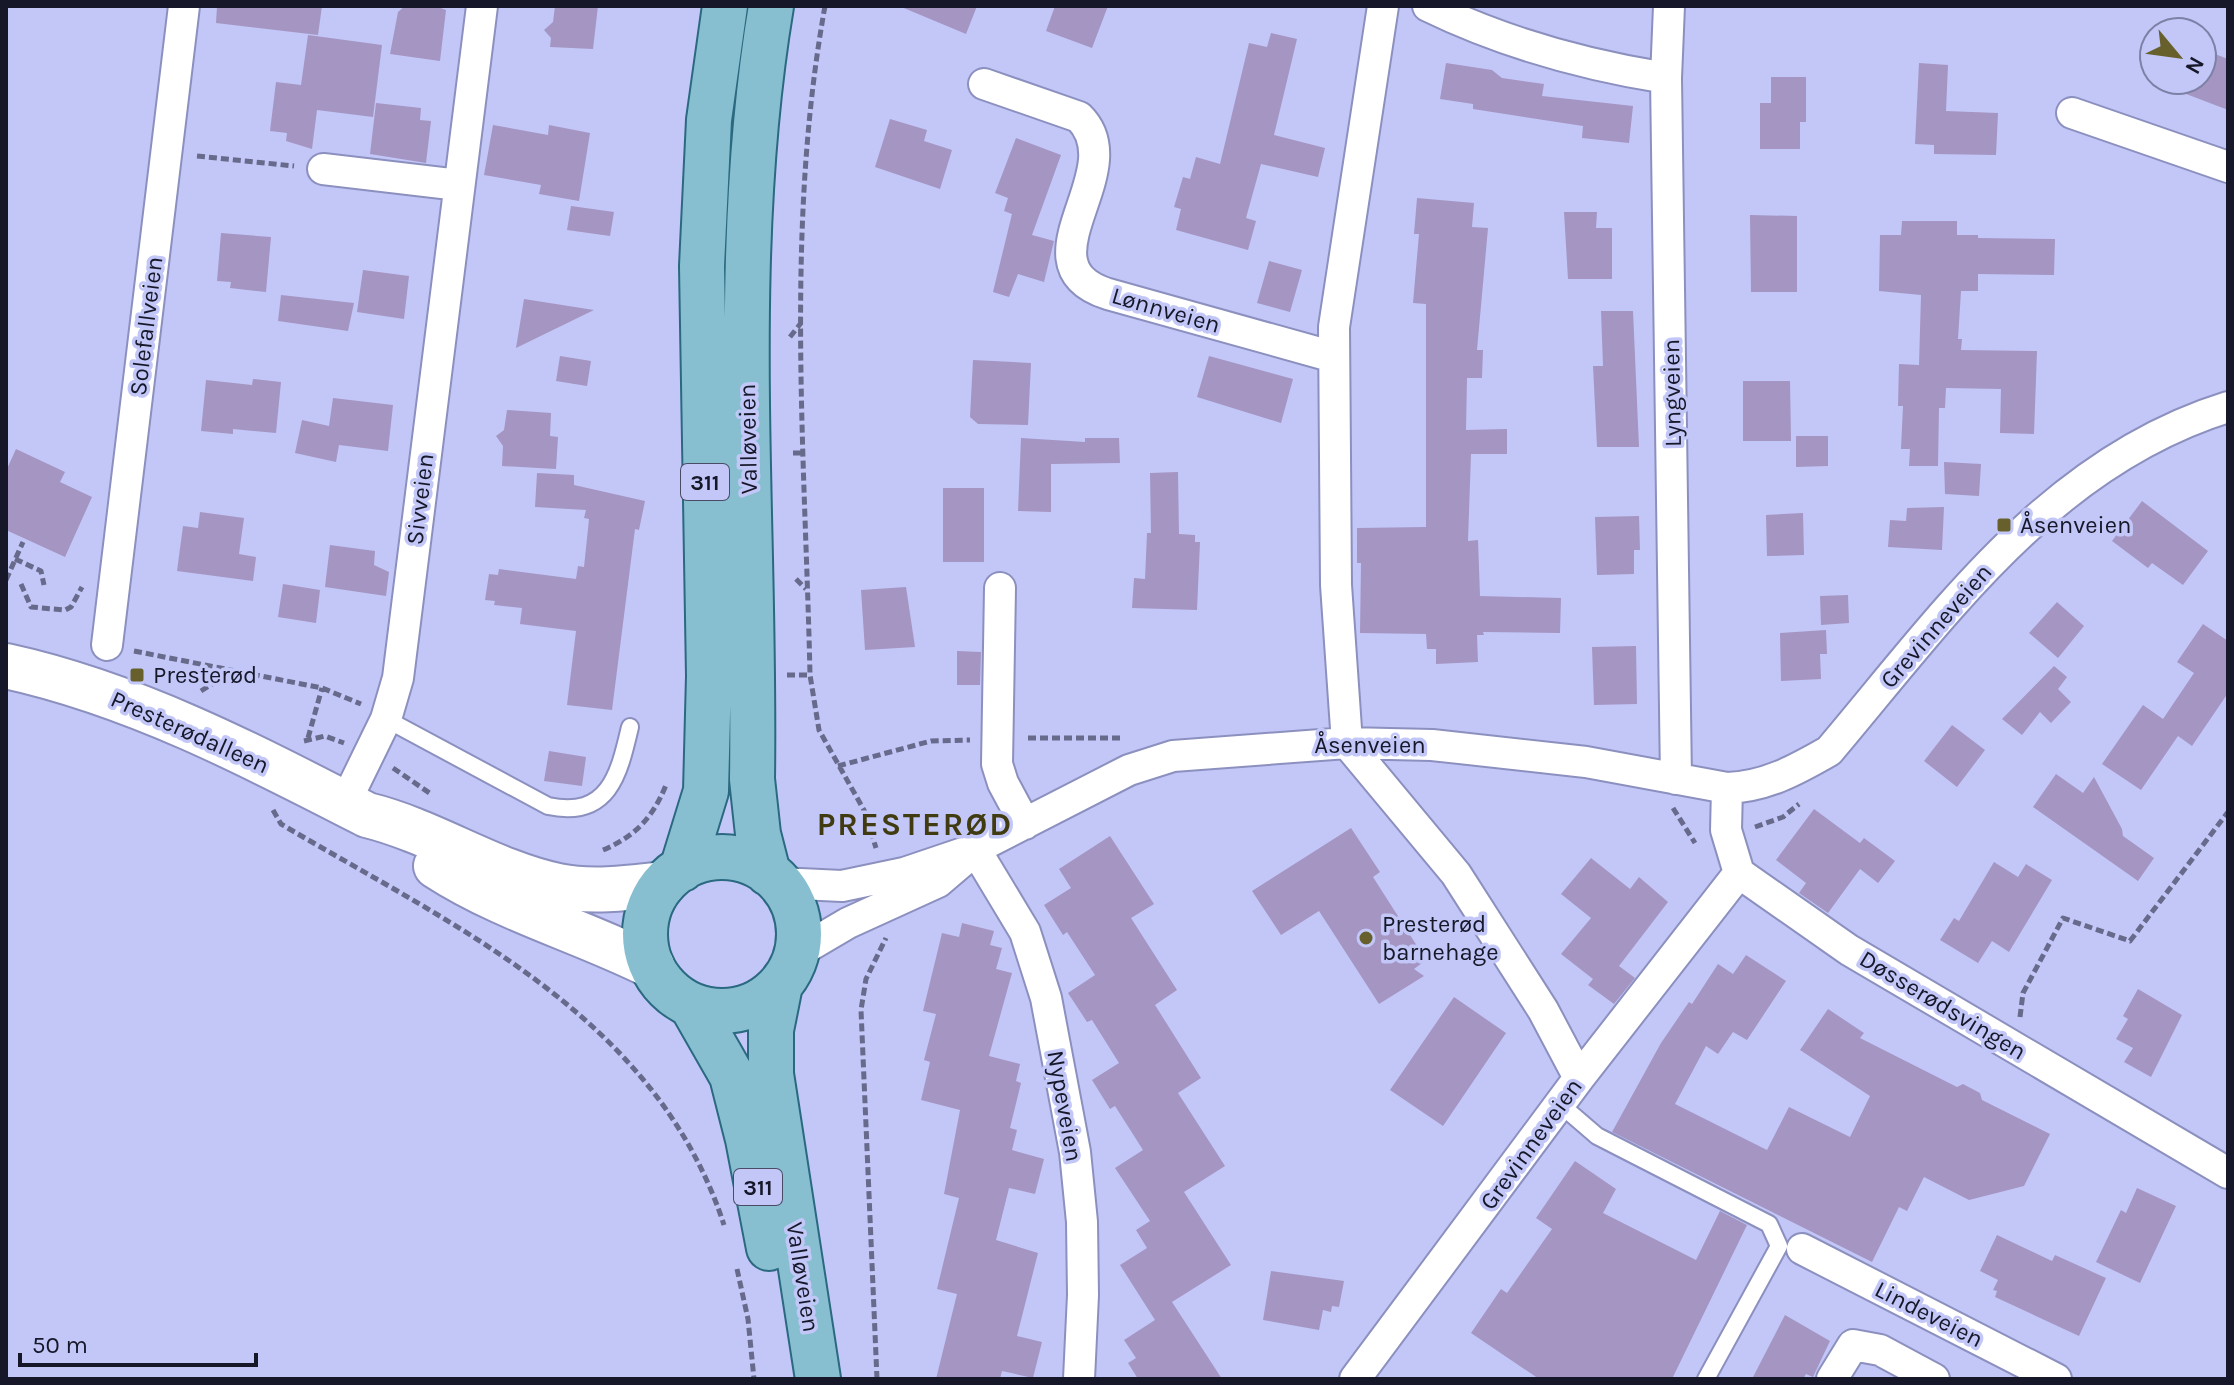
<svg xmlns="http://www.w3.org/2000/svg" width="2234" height="1385" viewBox="0 0 2234 1385" font-family="Karla,sans-serif">
<style>
.building{fill:#a595c2}
.lines{fill:none;stroke-linecap:round;stroke-linejoin:round}
.service-casing{stroke:#8c90be;stroke-width:20}
.minor-casing{stroke:#8c90be;stroke-width:34}
.secondary-casing{stroke:#8c90be;stroke-width:48}
.primary-casing{stroke:#2b6980;stroke-width:48}
.path{stroke:#676a8a;stroke-width:5;stroke-dasharray:8 4;stroke-linecap:butt}
.service{stroke:#fff;stroke-width:16}
.minor{stroke:#fff;stroke-width:30}
.secondary{stroke:#fff;stroke-width:44}
.primary{stroke:#87bfd0;stroke-width:44}
.poi-dot{fill:#67602c;stroke:#c2c7f8;stroke-width:3}
.labels{text-anchor:middle;stroke-width:7;stroke-linejoin:round;paint-order:stroke}
.shield{fill:#c2c7f8;stroke:#4a4c66;stroke-width:2}
.shield-label{font-size:22px;font-weight:bold;fill:#161728}
.street-label{font-size:24px;fill:#161728;stroke:#c2c7f8}
.poi-label{font-size:24px;fill:#161728;stroke:#c2c7f8;text-anchor:start}
.district-label{font-size:32px;font-weight:bold;letter-spacing:2px;fill:#413b11;stroke:#c2c7f8}
</style>
<rect width="100%" height="100%" fill="#c2c7f8"/>
<!-- building -->
<path class="building" d="M217,6H322L318,35L216,23Z
M405,6H435L446,10L440,61L390,54L398,12Z
M555,6H598L593,49L550,47L551,38L544,30L553,22Z
M899,6H977L966,34Z
M1055,6H1108L1092,48L1046,31Z
M1271,33L1297,39L1274,135L1325,148L1318,177L1261,164L1246,218L1256,221L1248,250L1176,230L1181,209L1174,207L1183,177L1190,179L1196,157L1220,164L1249,43L1267,47Z
M308,35L382,45L373,117L317,110L312,149L286,141L287,133L270,131L276,82L301,85Z
M2202,49L2228,59V110L2155,82L2202,80Z
M1446,63L1492,70L1502,78L1544,84L1542,96L1633,106L1629,143L1582,138L1583,126L1473,109V104L1440,99Z
M1919,63L1948,65L1946,111L1998,113L1996,155L1934,154V145L1915,144Z
M1771,77H1806V122H1800V149H1760V103H1771Z
M376,103L421,108L420,120L431,121L426,163L370,154Z
M890,119L927,130L924,141L952,150L940,189L875,167Z
M493,125L548,135L549,125L590,133L579,201L539,194L541,185L484,175Z
M1016,138L1061,155L1032,235L1054,241L1044,282L1018,274L1009,297L993,292L1012,214L1004,211L1008,198L995,193Z
M1417,198L1474,203L1472,227L1488,228L1477,350H1483L1482,378H1467L1466,430L1507,429V454H1471L1468,541L1478,540L1480,596L1561,598L1560,633L1483,632L1484,635H1477L1478,662L1436,664V649H1427L1426,634L1360,633L1361,563H1357V528L1426,527V304L1413,303L1419,234H1414Z
M571,206L614,212L610,236L567,230Z
M1564,212H1597L1596,228H1612V279H1568Z
M1750,215L1797,216V292H1751Z
M1902,221H1957V235H1978V238L2055,239L2054,275L1978,274V291H1961L1958,339H1962L1961,350L2037,351L2034,434L2000,433L2001,389L1946,388L1945,408H1939L1938,466H1909L1910,449H1901L1903,406H1898L1899,364L1919,365L1921,295L1879,291L1880,235H1901Z
M221,233L271,237L266,292L230,288L231,282L217,281Z
M1269,261L1302,270L1290,312L1257,303Z
M363,270L409,276L404,319L357,312Z
M281,295L354,303L348,331L278,321Z
M524,299L594,310L516,348Z
M1601,311H1633L1639,447H1597L1593,366H1603Z
M560,356L591,361L587,386L556,381Z
M1209,356L1293,379L1281,423L1197,397Z
M973,360L1031,363L1028,425L978,424L970,417Z
M253,379L281,382L276,433L233,429V434L201,431L206,380L252,385Z
M1743,381H1790L1791,441H1743Z
M333,398L393,405L388,451L339,445L336,462L295,453L302,420L329,426Z
M507,410L551,413L550,436L558,437L556,469L502,466L503,446L496,436L504,430Z
M1796,436H1828V466L1796,467Z
M1021,438L1085,442V438H1119L1120,463L1051,464V512L1018,511Z
M16,449L65,472L60,482L92,497L65,557L6,530V471Z
M1944,462L1981,464L1979,496L1945,494Z
M1178,472L1179,534L1195,535V542H1200L1197,610L1132,608L1134,578L1145,579L1147,533H1151L1150,473Z
M537,473L574,475V485L645,501L639,530L635,529L612,710L567,705L576,631L520,624L522,608L494,605L495,601L485,600L489,574L498,575L499,569L576,579L578,566L584,567L589,519L584,518L586,510L535,507Z
M943,488H984V562H943Z
M2142,501L2208,551L2183,585L2152,563L2148,568L2112,541Z
M1944,507L1942,550L1888,547L1890,520L1906,521L1907,508Z
M200,512L244,518L239,554L256,557L253,581L177,571L183,526L198,528Z
M1803,513L1804,555L1767,556L1766,515Z
M1639,516L1640,550H1634V574L1597,575L1595,517Z
M330,545L375,551L374,565L389,572L386,596L325,587Z
M283,584L320,590L316,623L278,617Z
M906,587L915,647L865,650L861,590Z
M1848,595L1849,623L1821,625L1820,596Z
M2057,602L2084,626L2058,658L2029,633Z
M2203,624L2228,641V693L2192,746L2178,736L2141,790L2102,764L2143,705L2163,719L2194,673L2177,662Z
M1826,630L1827,654H1820L1821,679L1781,681L1780,633Z
M1636,646L1637,704L1594,705L1592,647Z
M957,651L981,652L980,685H957Z
M2054,666L2067,677L2058,689L2071,702L2051,723L2040,712L2022,735L2002,719Z
M1952,725L1985,750L1957,787L1924,761Z
M549,751L586,757L582,786L544,781Z
M2056,774L2083,793L2094,777L2122,829L2123,836L2154,858L2138,881L2033,807Z
M1814,809L1860,843L1864,838L1895,861L1878,883L1860,869L1828,913L1799,893L1806,883L1776,860Z
M1351,828L1380,872L1373,877L1426,960L1414,969L1424,976L1379,1004L1319,911L1281,935L1252,891Z
M1110,836L1154,904L1131,918L1177,990L1155,1005L1201,1078L1178,1093L1225,1166L1184,1192L1231,1265L1172,1302L1222,1379H1138L1128,1363L1136,1358L1124,1340L1155,1320L1120,1265L1147,1248L1136,1230L1150,1221L1115,1168L1143,1150L1115,1106L1110,1109L1092,1080L1119,1063L1092,1020L1087,1022L1068,993L1095,975L1067,932L1063,935L1044,905L1071,888L1059,869Z
M1591,858L1630,889L1639,877L1668,902L1619,966L1635,978L1614,1004L1588,985L1593,979L1561,954L1591,918L1561,894Z
M1994,862L2018,877L2026,864L2052,880L2009,952L1992,941L1978,963L1940,940L1954,918L1959,921Z
M962,923L994,931L990,945L1002,948L996,969L1012,973L989,1056L1020,1064L1016,1081L1021,1083L1010,1128L1017,1130L1012,1150L1044,1159L1035,1194L1009,1188L996,1240L1038,1253L1017,1336L1042,1342L1033,1378L1002,1371L1000,1379H936L957,1294L937,1289L959,1198L944,1194L960,1110L921,1100L930,1062L924,1060L936,1014L923,1011L942,933L959,937Z
M1746,955L1786,981L1747,1040L1733,1032L1718,1054L1706,1046L1675,1104L1767,1150L1789,1107L1850,1137L1870,1096L1800,1050L1828,1009L1864,1033L1860,1038L1957,1087L1963,1084L1980,1093L1982,1100L2050,1134L2024,1186L1969,1200L1924,1177L1907,1211L1899,1207L1872,1262L1612,1132L1661,1043L1689,1002L1692,1004L1718,964L1733,974Z
M2138,989L2182,1015L2151,1077L2124,1062L2133,1048L2116,1039L2128,1019L2123,1016Z
M1454,997L1506,1033L1443,1126L1390,1090Z
M1575,1161L1616,1189L1603,1213L1696,1260L1720,1211L1747,1225L1672,1379H1539L1471,1333L1501,1289L1507,1293L1552,1229L1536,1218Z
M2137,1188L2176,1206L2140,1283L2096,1262L2121,1210L2126,1213Z
M1997,1235L2052,1261L2055,1255L2106,1278L2079,1336L1995,1297L1997,1291L1993,1290L1998,1280L1980,1271Z
M1271,1271L1344,1281L1339,1307L1332,1306L1331,1312L1323,1310L1319,1330L1263,1320Z
M1785,1315L1830,1341L1813,1377L1806,1374L1803,1379H1752Z"/>
<g class="lines">
<!-- service casing -->
<g class="service-casing">
<path id="service" d="M386,719L548,806C609,819 619,774 630,727
M1561,1105L1597,1136L1769,1224L1779,1246L1706,1379"/>
</g>
<!-- minor casing -->
<g class="minor-casing">
<path id="minor" d="M1383,6L1334,327L1336,585L1347,743L1456,874L1543,1010L1579,1078
M1428,6C1502,42 1585,65 1666,78
M1669,6L1666,78L1676,779
M984,84L1079,117C1134,171 1015,264 1108,294L1334,357
M2072,113L2228,167
M323,169L459,185
M1000,588L997,764L1003,783L1025,824
M107,645L184,6
M1727,788L1726,830L1739,873L1849,950L2228,1173
M345,803L386,719L398,678L482,6
M975,849L1025,932L1046,998L1075,1152L1082,1222L1083,1295L1079,1379
M779,883L842,886L904,873L975,849L1129,770L1173,756L1347,743L1432,745L1586,762L1727,788C1765,787 1796,770 1829,751C1944,615 2050,462 2228,407
M797,953L848,923L938,882L965,859
M1802,1249L2056,1379
M1355,1379L1579,1078L1739,873
M1832,1379L1853,1345L1880,1350L1934,1379"/>
</g>
<!-- secondary casing -->
<g class="secondary-casing">
<path id="secondary" d="M6,666C134,694 251,755 367,815C433,831 491,872 558,886C592,893 629,888 663,884
M436,866C504,910 580,930 652,966"/>
</g>
<!-- primary casing -->
<g class="primary-casing">
<path id="primary" d="M645 934a77 77 0 1 1 154 0a77 77 0 1 1-154 0Z
M682,869L706,791L709,676L702,266L709,120L725,6
M768,873L758,834L752,779C756,521 728,262 771,6
M780,985L771,1030V1074L818,1379
M692,1006L732,1076L748,1139L769,1248"/>
</g>
<!-- path -->
<path class="path" d="M825,6C785,227 805,452 810,675L819,730L865,812L876,848
M197,156L294,166
M790,337L801,323
M793,453H804
M15,559L41,571L44,585
M796,579L806,589
M6,580L23,542
M21,584L31,607L65,610L71,607L82,587
M134,651L322,688L361,704
M787,675H810
M201,691L223,677L225,669
M308,738L322,688
M1028,738H1122
M304,741L325,736L344,743
M838,766L931,741L970,740
M393,768L431,794
M1673,808L1695,843
M273,810L281,824C455,927 656,1016 724,1225
M1755,827L1783,817L1799,804
M603,850C636,836 653,817 666,785
M2020,1017L2023,993L2063,918L2130,941L2228,812
M737,1269L748,1319L754,1379
M877,1379L861,1010L866,979L886,938"/>
<!-- service -->
<use href="#service" class="service"/>
<!-- minor -->
<use href="#minor" class="minor"/>
<!-- secondary -->
<use href="#secondary" class="secondary"/>
<!-- primary -->
<use href="#primary" class="primary"/>
</g>
<!-- markers -->
<g class="poi-dot">
<rect x="1996" y="517" width="16" height="16" rx="4"/>
<rect x="129" y="667" width="16" height="16" rx="4"/>
<circle cx="1366" cy="938" r="8"/>
</g>
<g class="labels">
<!-- shield labels -->
<g class="shield">
<rect x="681" y="464" width="48" height="36" rx="6"/>
<rect x="734" y="1169" width="48" height="36" rx="6"/>
</g>
<g class="shield-label">
<text x="705" y="490">311</text>
<text x="758" y="1195">311</text>
</g>
<!-- street labels -->
<g class="street-label">
<text transform="translate(1166 310) rotate(16)" y="8">Lønnveien</text>
<text transform="translate(146 326) rotate(-83)" y="8">Solefallveien</text>
<text transform="translate(1672 393) rotate(-91)" y="8">Lyngveien</text>
<text transform="translate(748 439) rotate(-91)" y="8">Valløveien</text>
<text transform="translate(420 499) rotate(-83)" y="8">Sivveien</text>
<text transform="translate(1936 626) rotate(-49)" y="8">Grevinneveien</text>
<text transform="translate(190 732) rotate(24)" y="8">Presterødalleen</text>
<text x="1370" y="753">Åsenveien</text>
<text transform="translate(1943 1005) rotate(31)" y="8">Døsserødsvingen</text>
<text transform="translate(1065 1106) rotate(80)" y="8">Nypeveien</text>
<text transform="translate(1531 1144) rotate(-54)" y="8">Grevinneveien</text>
<text transform="translate(803 1277) rotate(81)" y="8">Valløveien</text>
<text transform="translate(1929 1314) rotate(27)" y="8">Lindeveien</text>
</g>
<!-- poi labels -->
<g class="poi-label">
<text x="2020" y="533">Åsenveien</text>
<text x="153" y="683">Presterød</text>
<text x="1382" y="932">Presterød<tspan x="1382" dy="28">barnehage</tspan></text>
</g>
<!-- district labels -->
<g class="district-label">
<text x="915" y="835">PRESTERØD</text>
</g>
</g>
<!-- border -->
<rect width="2234" height="1385" fill="none" stroke="#161728" stroke-width="16"/>
<!-- north arrow -->
<g transform="translate(2178 56) rotate(119)"><circle r="38" fill="#c2c7f8" stroke="#7d81a5" stroke-width="2"/>
<path d="M0-6L14 30L0 20L-14 30Z" fill="#67602c"/>
<text y="-12" font-size="22" font-weight="bold" text-anchor="middle" fill="#161728">N</text>
</g>
<!-- scale -->
<path d="M20 1353v12h236v-12" fill="none" stroke="#161728" stroke-width="4"/>
<text x="32" y="1353" font-size="24" fill="#161728" stroke="#c2c7f8" stroke-width="6" paint-order="stroke">50 m</text>
</svg>
